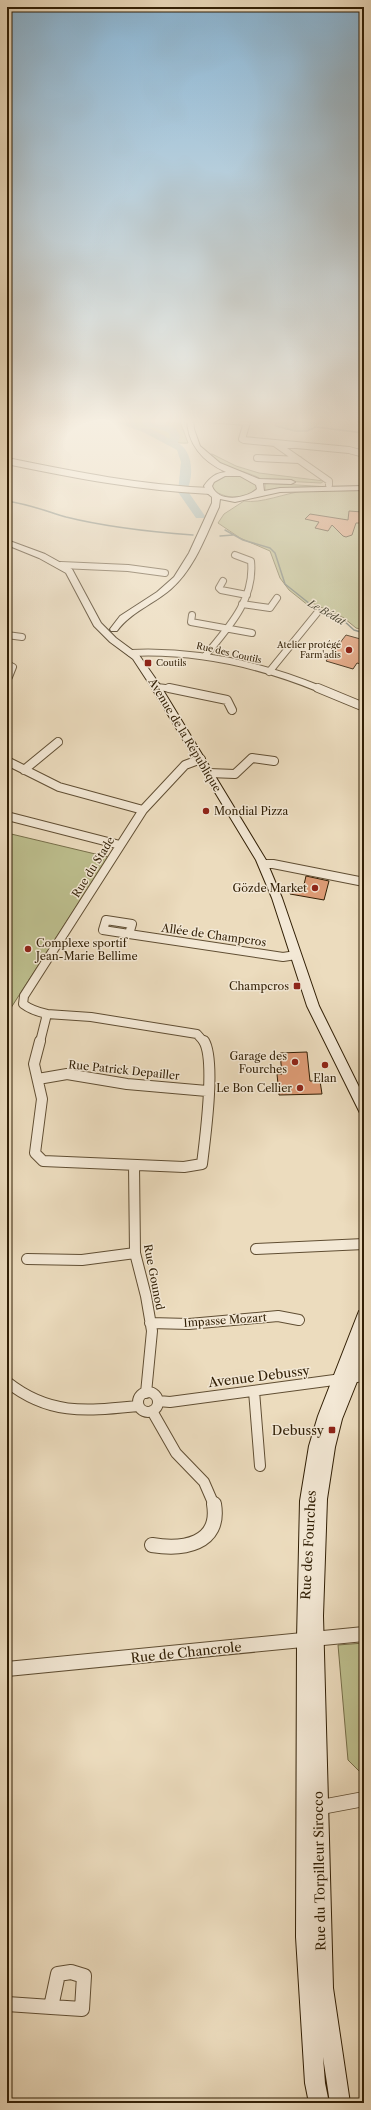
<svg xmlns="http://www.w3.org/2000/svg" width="371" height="2110" viewBox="0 0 371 2110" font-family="'Libre Caslon Text',serif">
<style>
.green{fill:#bdbf8e;stroke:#776f4a}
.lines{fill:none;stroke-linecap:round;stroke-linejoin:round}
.stream{stroke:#717b72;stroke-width:1.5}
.river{fill:#9cb9ba;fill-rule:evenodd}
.building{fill:#de9c76;stroke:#311f05}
.street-far3-casing{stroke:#604e33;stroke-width:8}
.street-far2-casing{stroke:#604e33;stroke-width:10}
.street-far1-casing{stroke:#604e33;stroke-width:12}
.street-casing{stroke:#604e33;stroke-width:16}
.secondary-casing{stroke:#311f05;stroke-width:2}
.street-far3{stroke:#f3e8d5;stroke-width:6}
.street-far2{stroke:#f3e8d5;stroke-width:8}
.street-far1{stroke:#f3e8d5;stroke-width:10}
.street{stroke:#f3e8d5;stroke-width:14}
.secondary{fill:#f3e8d5;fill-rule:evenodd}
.poi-dot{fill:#8f2418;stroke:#f3e8d5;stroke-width:1.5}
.labels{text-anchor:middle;stroke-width:3;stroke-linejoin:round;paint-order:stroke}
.far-poi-label{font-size:9px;fill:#311f05;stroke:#f3e8d5;text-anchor:end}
.far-street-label{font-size:9px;fill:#311f05;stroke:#f3e8d5}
.far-water-label{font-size:10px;font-style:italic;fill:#514d3b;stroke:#f3e8d5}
.street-label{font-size:11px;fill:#311f05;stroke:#f3e8d5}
.poi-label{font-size:11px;fill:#311f05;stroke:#f3e8d5;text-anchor:end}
.near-street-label{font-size:13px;fill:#311f05;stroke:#f3e8d5}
.near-poi-label{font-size:13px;fill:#311f05;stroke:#f3e8d5;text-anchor:end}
</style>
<rect width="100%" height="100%" fill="#ecdcbe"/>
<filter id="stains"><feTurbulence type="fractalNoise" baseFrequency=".005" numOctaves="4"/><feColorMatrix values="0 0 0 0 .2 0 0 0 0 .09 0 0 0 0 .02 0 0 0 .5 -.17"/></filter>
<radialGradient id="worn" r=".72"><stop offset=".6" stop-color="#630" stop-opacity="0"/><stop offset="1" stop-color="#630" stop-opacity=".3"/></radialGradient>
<!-- green -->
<path class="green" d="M125,418L175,420L181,424L188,443C167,445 147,429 126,424Z
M278,418L305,419L306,421L319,422C309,438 289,429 275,426Z
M212,454L236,466L259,473L324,481L321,483L263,480C245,469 223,470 207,455Z
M232,475L241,476L258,485C255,502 219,500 212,487V483L223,476Z
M265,483L330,487L265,491Z
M364,490V630L356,628L344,618L312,603L309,606L289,590L280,578L270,551L240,538L218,523L224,514L244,501C261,504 285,493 304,491C324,489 344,491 364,490Z
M7,833L108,857L7,1014Z
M364,1643V1776L348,1760L338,1645Z"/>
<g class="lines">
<!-- stream -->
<path class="stream" d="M277,426L295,431H307L316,427L364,433
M7,501C28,504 46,511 66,517C106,527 152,532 193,535
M225,530L243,540L270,548L275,553L285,584L315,608L343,620L354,630L364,633
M220,536L233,535"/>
<!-- river -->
<path class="river" d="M104,418H118L135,423L160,422L176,429L180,436L178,443C193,451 194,476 187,490L205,516L204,518H196L178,492L181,462L177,450L143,432ZM149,428H158L169,433L170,439Z"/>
</g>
<!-- building -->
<path class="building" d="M349,511L362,512L361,523H356L352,535L346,537L343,536L332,525L328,531L315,528L319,522L305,519L310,514L348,520Z
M346,635L364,640V665L357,663L353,669L326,661Z
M306,876L329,881L324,900L290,894L292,887L303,889Z
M307,1052L310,1081H320L322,1094L279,1095L277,1074H282L280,1053Z"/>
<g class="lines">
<!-- street-far3 casing -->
<g class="street-far3-casing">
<path id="street-far3" d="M193,418L247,422L242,439L244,440L349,450L364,454
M276,444L329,481V485
M257,458L299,460
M7,461C75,475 141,488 210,491
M61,565L128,568L165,573
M223,581L219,588L221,590L247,595
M242,604L270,608L277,598
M192,615L191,622L252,633
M7,635L22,637
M131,653C197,650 259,664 320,689
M205,656C228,628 255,600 251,561L235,555
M7,664L13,667L9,677
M269,672L317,613
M157,687L174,689"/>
</g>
<!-- street-far2 casing -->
<g class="street-far2-casing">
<path id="street-far2" d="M169,688L227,700L232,710
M318,688L364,707
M7,761L59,787L143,810
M24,770L58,742
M209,773L235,774L252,758L274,761
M7,816L120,845
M263,864H273L364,882
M106,920L132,924L129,934L103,930Z
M129,934L283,957L296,955
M47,1014L91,1017L197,1034L204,1042
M47,1014C38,1012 31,1010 23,1004L24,996L143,810L185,765L201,759
M40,1042L47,1014"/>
</g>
<!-- street-far1 casing -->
<g class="street-far1-casing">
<path id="street-far1" d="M40,1041L34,1064L42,1099L35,1153L43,1161L184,1167L202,1164C205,1139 216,1061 204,1041
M38,1079L67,1074L127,1084L207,1091
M134,1165L135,1253L146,1296L152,1331L146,1393
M256,1249L364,1244
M27,1259L82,1260L135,1253
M150,1323L189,1324L278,1316L299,1320
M7,1382C50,1416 87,1411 138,1406
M254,1391L260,1466
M138 1402a10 10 0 1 1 20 0a10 10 0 1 1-20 0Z
M158,1401L170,1402L364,1376
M152,1411L176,1453L204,1482L214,1505"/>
</g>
<!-- street casing -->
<g class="street-casing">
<path id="street" d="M152,1545C182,1550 221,1545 214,1504
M7,1669L364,1634
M316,1808L364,1799
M71,1972L84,1976L82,2009L51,2007L58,1974Z
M7,2004L51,2007"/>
</g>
<!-- secondary casing -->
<g class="secondary-casing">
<path id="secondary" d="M187,418H193L194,429L200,446L220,463L259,479L291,480L295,482L291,484L263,483L264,491L280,488L364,486V490L280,492L235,502L220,499L219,507C206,535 195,568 171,589C154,604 131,612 117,631H111L110,629L120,616L157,592L174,577L189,553L212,503V497L207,493L204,486C210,477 216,473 226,472C203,462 187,444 187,418ZM225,476H240L256,485L257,489C246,499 218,503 212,486L214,482Z
M7,540L45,554L72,569L101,623L116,638L139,655L160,685L266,860L282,898L319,1006L364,1097V1114L360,1113L307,1006L272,898L256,860L150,685L133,659L110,642L94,626L66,573L39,558L7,545Z
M364,1310V1334L362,1340L364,1339V1364L342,1419L335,1447L327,1499L323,1616L333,1988L350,2103H330L323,2057L325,2083L329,2103H309L305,2083L296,1937L297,1639L300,1501L309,1446L318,1416L357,1316L359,1311Z"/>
</g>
<!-- street-far3 -->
<use href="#street-far3" class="street-far3"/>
<!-- street-far2 -->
<use href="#street-far2" class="street-far2"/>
<!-- street-far1 -->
<use href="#street-far1" class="street-far1"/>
<!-- street -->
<use href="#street" class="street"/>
<!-- secondary -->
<use href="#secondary" class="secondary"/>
</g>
<!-- sky -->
<linearGradient id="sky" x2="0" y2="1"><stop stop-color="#89b6d6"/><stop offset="0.59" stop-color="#f6efe2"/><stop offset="1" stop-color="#f6efe2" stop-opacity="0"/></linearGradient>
<rect width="371" height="713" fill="url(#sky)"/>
<!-- markers -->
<g class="poi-dot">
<circle cx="349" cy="650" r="4"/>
<rect x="144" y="659" width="8" height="8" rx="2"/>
<circle cx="206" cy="811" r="4"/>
<circle cx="315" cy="888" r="4"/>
<circle cx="28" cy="949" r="4"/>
<rect x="293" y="982" width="8" height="8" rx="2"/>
<circle cx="295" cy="1062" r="4"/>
<circle cx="325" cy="1065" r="4"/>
<circle cx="300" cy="1088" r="4"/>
<rect x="328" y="1426" width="8" height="8" rx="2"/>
</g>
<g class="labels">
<!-- far-poi labels -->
<g class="far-poi-label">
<text x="341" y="648">Atelier protégé<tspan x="341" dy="10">Farm'adis</tspan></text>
<text x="156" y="666" text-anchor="start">Coutils</text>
</g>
<!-- far-street labels -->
<g class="far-street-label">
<text transform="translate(229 653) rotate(13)" y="3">Rue des Coutils</text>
</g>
<!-- far-water labels -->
<g class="far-water-label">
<text transform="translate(327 612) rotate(30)" y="4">Le Bédat</text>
</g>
<!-- street labels -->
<g class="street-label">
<text transform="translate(185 735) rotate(59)" y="4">Avenue de la République</text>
<text transform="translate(93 867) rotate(-58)" y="4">Rue du Stade</text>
<text transform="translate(214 935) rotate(8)" y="4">Allée de Champcros</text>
<text transform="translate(124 1070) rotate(6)" y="4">Rue Patrick Depailler</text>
<text transform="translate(154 1277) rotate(79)" y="4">Rue Gounod</text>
<text transform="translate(225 1320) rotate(-4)" y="4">Impasse Mozart</text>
</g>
<!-- poi labels -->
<g class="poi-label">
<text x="214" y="815" text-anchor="start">Mondial Pizza</text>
<text x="307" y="892">Gözde Market</text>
<text x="36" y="947" text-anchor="start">Complexe sportif<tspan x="36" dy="13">Jean-Marie Bellime</tspan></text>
<text x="289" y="990">Champcros</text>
<text x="287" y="1060">Garage des<tspan x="287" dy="13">Fourches</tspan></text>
<text x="325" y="1082" text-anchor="middle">Elan</text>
<text x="292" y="1092">Le Bon Cellier</text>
</g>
<!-- near-street labels -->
<g class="near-street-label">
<text transform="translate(259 1376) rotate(-7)" y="5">Avenue Debussy</text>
<text transform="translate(308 1545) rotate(-87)" y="5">Rue des Fourches</text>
<text transform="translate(186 1652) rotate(-6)" y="5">Rue de Chancrole</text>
<text transform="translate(319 1871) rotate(-91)" y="5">Rue du Torpilleur Sirocco</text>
</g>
<!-- near-poi labels -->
<g class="near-poi-label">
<text x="324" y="1435">Debussy</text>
</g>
</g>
<!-- margin -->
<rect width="371" height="2110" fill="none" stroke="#ecdcbe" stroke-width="24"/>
<rect x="8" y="8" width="355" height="2094" fill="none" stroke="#311f05" stroke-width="2"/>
<rect x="12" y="12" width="347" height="2086" fill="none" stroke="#311f05"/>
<rect width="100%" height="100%" filter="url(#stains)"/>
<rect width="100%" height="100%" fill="url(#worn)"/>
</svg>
